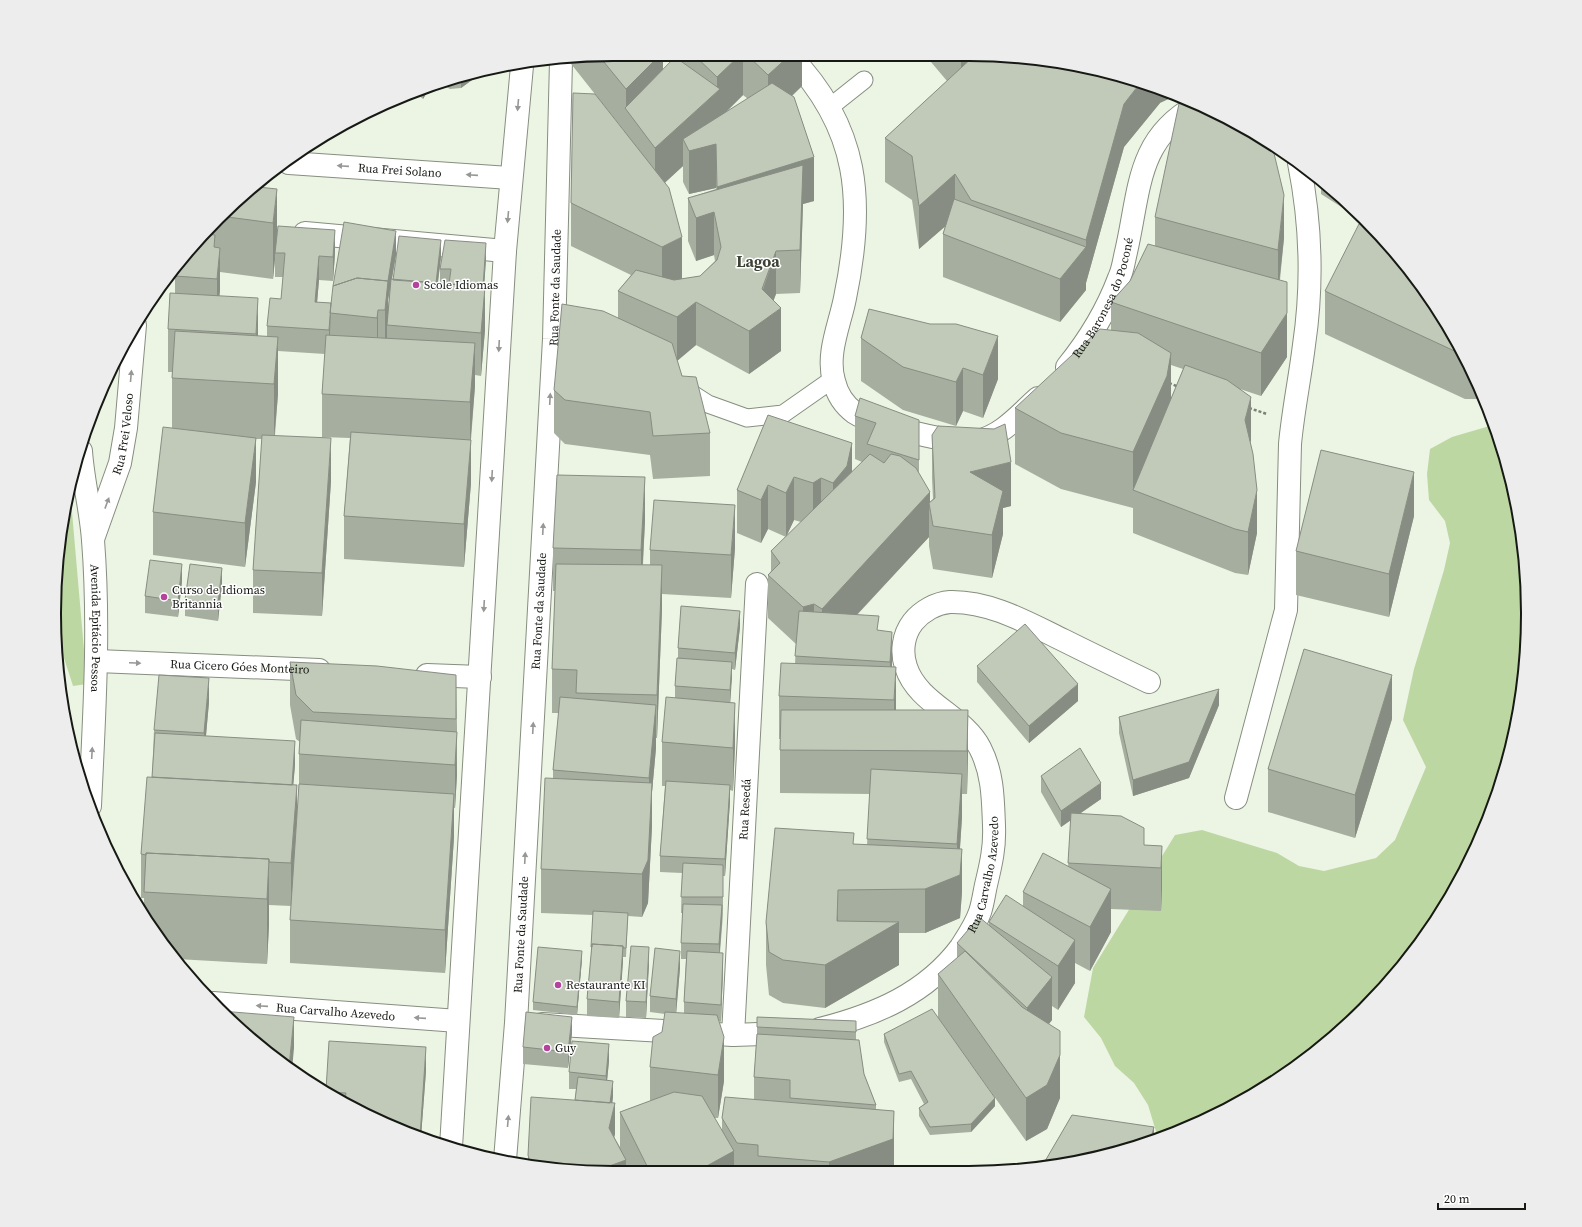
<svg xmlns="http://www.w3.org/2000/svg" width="1582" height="1227" viewBox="0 0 1582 1227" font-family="'Source Serif 4',serif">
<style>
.green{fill:#bdd7a3}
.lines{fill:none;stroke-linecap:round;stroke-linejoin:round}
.service-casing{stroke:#868e7f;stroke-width:19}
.minor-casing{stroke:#868e7f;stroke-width:24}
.tertiary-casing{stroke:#868e7f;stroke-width:24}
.trunk-casing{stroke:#868e7f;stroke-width:24}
.path{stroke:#7b8176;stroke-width:2.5;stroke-dasharray:3 2;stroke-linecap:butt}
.service{stroke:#fff;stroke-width:17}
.minor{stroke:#fff;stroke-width:22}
.tertiary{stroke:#fff;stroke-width:22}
.trunk{stroke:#fff;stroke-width:22}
.wall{fill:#a6ae9f;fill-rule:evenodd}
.shaded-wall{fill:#878d82}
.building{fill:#c1cab9;stroke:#878d82}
.oneway{fill:#979895}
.poi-dot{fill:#b5439d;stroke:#fff;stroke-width:1.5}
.labels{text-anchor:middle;stroke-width:3;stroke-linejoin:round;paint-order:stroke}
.street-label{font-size:12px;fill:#171a14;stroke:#fff}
.poi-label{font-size:12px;fill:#171a14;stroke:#fff;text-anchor:start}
.district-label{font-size:16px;font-weight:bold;fill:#3c4335;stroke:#fff}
.rim{fill:none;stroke:#171a14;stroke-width:2}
</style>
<rect width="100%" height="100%" fill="#ecf5e4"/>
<!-- green -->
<path class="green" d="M1493,425L1517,505L1528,614L1517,723L1485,828L1434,925L1364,1009L1279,1079L1158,1138L1148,1105L1134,1083L1115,1066L1101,1038L1084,1017L1093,968L1175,835L1202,830L1277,853L1299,866L1324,871L1376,858L1395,840L1426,767L1403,720L1414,669L1444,570L1450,543L1445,521L1429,500L1427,474L1430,449L1452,437Z
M70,489L87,684L73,686L55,630L54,614Z"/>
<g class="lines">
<!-- service casing -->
<g class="service-casing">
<path id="service" d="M830,107L864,80
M683,388L708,404L747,418L783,414L833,379"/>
</g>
<!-- minor casing -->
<g class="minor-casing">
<g id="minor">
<path d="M789,55C860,128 865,202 845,298C840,324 826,354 834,381C837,394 844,405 855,413C872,424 958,446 977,441C1002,436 1020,414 1038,398"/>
<path id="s1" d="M289,163L511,178"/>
<path d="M305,233L505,251"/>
<path id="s2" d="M1067,367C1088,341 1107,310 1119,278C1123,270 1124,260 1126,252C1140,192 1136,139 1196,106"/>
<path id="s3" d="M97,661L319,670"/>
<path d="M427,675L480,677"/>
<path d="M1236,798L1286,610L1290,444C1293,411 1300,378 1304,345C1313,284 1311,223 1299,163"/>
<path d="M542,1024L733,1035L788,1033"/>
<path id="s4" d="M820,1029C875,1015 926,994 961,947C968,936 976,924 980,912C983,903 984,894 986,885C991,864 995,847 994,826C993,799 993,773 980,748C963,715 918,704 906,667C901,652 903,635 913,622C922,611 936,603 950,602C990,601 1028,623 1063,640C1091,654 1120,668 1149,682"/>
<path id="s5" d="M733,1035L757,584"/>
</g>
</g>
<!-- tertiary casing -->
<g class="tertiary-casing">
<g id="tertiary">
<path id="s6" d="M93,539L120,463L126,428L135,325"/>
<path id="s7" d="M213,1003L458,1021"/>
<path d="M451,1147L505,251L522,66"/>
<path id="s8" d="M505,1160L516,1023L554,339L561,61"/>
</g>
</g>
<!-- trunk casing -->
<g class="trunk-casing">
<g id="trunk">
<path id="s9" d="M81,451C83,481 91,511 93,540C100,629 94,718 90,806"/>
</g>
</g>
<!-- path -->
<path class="path" d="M1169,383L1179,387
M1249,408L1267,414"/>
<!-- service -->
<use href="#service" class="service"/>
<!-- minor -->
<use href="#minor" class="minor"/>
<!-- tertiary -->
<use href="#tertiary" class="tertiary"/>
<!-- trunk -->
<use href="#trunk" class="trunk"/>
</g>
<!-- wall -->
<path class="wall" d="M614,54H663V70L678,60V54L802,55V86L792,96L814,201L803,204L800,293L776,294L773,301L781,351L749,374L696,345L677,361L682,376L710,433V476L653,479L650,455L565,444L554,433V390L618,318V291L631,275L571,246V203L625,133V132L568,60ZM743,95L748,99L725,113ZM683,166V182L689,194L716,188V189L688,198V241L696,261L714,255L715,261L700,276L682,279L665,182Z
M931,55H1005L1160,103L1124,147L1086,283V290L1060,322L943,277V234L945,226L919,249L912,200L885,182V138L947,81L931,62Z
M468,73L472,80L461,88L450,89L441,84Z
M429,89L423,99L417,94Z
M1321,180L1355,213L1343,208L1321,194Z
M258,187L277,233L335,254L333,281L319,280L317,303H331L396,255L392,279L393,280L441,257L438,283H440V269L486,259L484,287L485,330L481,376L475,375V386L471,440V483L464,567L344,559V516L350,438L322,437V394L325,354L278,351V394L275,435L331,481L322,616L253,613V570L262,439H256V482L245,567L153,555V512L172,428V372H168V329L175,293V273L218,218ZM275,259V277H283L281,299L267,326V337L258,336L219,296L220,272L273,279ZM390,290L388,307V300Z
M1155,217L1284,238L1280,280L1287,357L1261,396L1240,389L1251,440L1250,442L1257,533L1248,575L1235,573L1133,533V508L1061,489L1015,464V408L1111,330V302L1130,281L1155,246ZM1171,365L1183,369L1171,399Z
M1325,291L1434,303L1485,399H1465L1325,334Z
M869,309L998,379L983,418L963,411L956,426L903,410L861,381V338Z
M768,415L852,472L862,462L855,459V416L919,420V474L930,502L933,499L932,478V435L1011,506L1003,508V534L992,578L933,569L929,546V537L857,615L879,631L892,667L896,710H968V754L967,794H962V817L960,849L962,892L960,918L925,933H899V965L825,1008L783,1003L769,995L766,965V922L854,844L867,845L870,794L780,793V739H779V696L795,664L796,644L768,618V575L771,571V551L801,522L794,520L786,537L768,529L761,543L737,533V490Z
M1414,516L1389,617L1296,595V551Z
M645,521L643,565H650V550L735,548L731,598L662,594V609L657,738H656V748L652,792V826L648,903L642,917L628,916L626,957H623L619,1018L587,1016V999L591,955V947L593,915L541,913V869L553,778V770L559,713H552V669L555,591H553V548Z
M182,581L178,617L145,613V596Z
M222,584L218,621L185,616V600Z
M740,627L735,670L732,669L730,702L735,746L733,791L730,790V801L725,876H723V914L720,953L723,969L721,1022L719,1021L724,1081L718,1118H714L722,1131V1118L754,1100V1077L757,1034V1017L856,1021V1040L864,1074L876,1105V1110L894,1111V1168H540L528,1165V1155L575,1100L576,1089H569V1072L609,1061L607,1080L613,1097L612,1103L615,1134L614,1137L620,1147V1112L650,1101V1067L662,1032L665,1014L650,1012V996L680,968L676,1013H684V1002L686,959H681V943L683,913H681L682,873L660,872V856L665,786H662V742L675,698V686L678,658V648Z
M290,662L456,675L457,775L455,808H454V837L445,973L290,963V920L291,906L269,905V925L267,964L177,959L148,924L144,916V898H141V854L152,777L154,730L209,702L206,736L295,765L293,785L297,820L299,794V754L300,742L296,739L290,705Z
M977,666L1078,701L1029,743L977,682Z
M1219,705L1189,778L1133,796L1119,733V717Z
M1392,719L1355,838L1268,812V769Z
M1041,776L1101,799L1080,813L1144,845L1162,846V889L1161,911L1111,909V932L1090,971L1075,963V983L1058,1010L1052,1006V1020L1049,1024L1060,1098L1047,1129L1026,1141L938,1018V974L957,958V943L989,925V922L1023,906V892L1068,867L1071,820L1061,827L1041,792Z
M582,959L577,1015L533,1010V1002Z
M649,963L646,1018L626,1017V1001Z
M572,1033L568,1068L523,1064V1047Z
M884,1034L995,1106L971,1132L930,1135L919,1116V1108L924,1104L911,1079L899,1082L884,1042Z
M426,1071L421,1137L326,1090Z
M1072,1115L1154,1141L1149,1143L1041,1168Z"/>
<!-- shaded-wall -->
<path class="shaded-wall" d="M645,54H663V96L626,109V89Z
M741,54H743V95L720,118L716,144V188L689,194V151L683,139V166L655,192V148L717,92V77Z
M790,55H802V86L768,118V75Z
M961,55H1003L961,95Z
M476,72L472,80L461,88V76L468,73Z
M1141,82L1148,84L1175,96L1160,103L1124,147L1086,283V240L1124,104Z
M429,89L423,99V92Z
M814,157V201L803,204L800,293V250L717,228V187Z
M955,174V218L919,249V206Z
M277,189V245L275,253V259L273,279V223Z
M1284,195V238L1278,293V250Z
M714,212V255L696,261V218Z
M335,230V254L333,281V257Z
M396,231V255L388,300V325H387V340L385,353V297Z
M682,237V280L662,290V247Z
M441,240V257L433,320V303Z
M486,243V259L482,318V302Z
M1086,247V290L1060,322V279Z
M220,248V291L217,322V279Z
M776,251V294L767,318L781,308V351L749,374V331Z
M319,256V280L315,326V302Z
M485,287V330L481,376V333Z
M258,298V341L256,377V334Z
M696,302V345L677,361V317Z
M331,303L330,334L329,354V330Z
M378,310V354L377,361V318Z
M1287,313V357L1261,396V353Z
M998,336V379L983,418V375Z
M278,337V394L274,440V384Z
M475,343V386L470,446V402Z
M1171,353V409L1133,490V508V452Z
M963,368V411L956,426V382Z
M1251,397V440L1245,463V420Z
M256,438V482L245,567V523Z
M331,438V481L322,616V573Z
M471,440V483L464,567V524Z
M852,443V486L833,526V483Z
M1011,462V506L1003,508V534L992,578V535L970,472Z
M1414,472V516L1389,617V574Z
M645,477V521L641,594V550Z
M794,477V520L786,537V493Z
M821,478V522L813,527V483Z
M768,485V529L761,543V500Z
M1257,490V533L1248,575V532Z
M930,492V511L929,503V537L822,652V609Z
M735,505V548L731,598V555Z
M182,564V581L178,617V601Z
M662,565V609L657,738V695Z
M222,568V584L218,621V604Z
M814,604V648L803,650V607Z
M740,611V627L735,670V653Z
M892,632V675L890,700V662Z
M732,662V678L730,706V690Z
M896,667V710L894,743V700Z
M456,675L457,775L455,808V765L456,740Z
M1392,675V719L1355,838V795Z
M209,678V702L204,757V733Z
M1078,684V701L1029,743V726Z
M1219,689V705L1189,778L1133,796V780Z
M735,703V746L733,791V748Z
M656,705V748L652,792V826L648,903L642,917V874L649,821V778Z
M968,710V754L967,794V751Z
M295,741V765L291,813V789Z
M962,774V817L958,876L962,849V892L960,918L925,933V889L957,876V844Z
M1101,783V799L1061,827V811Z
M297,785V828L291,906V863Z
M730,785V801L725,876V859Z
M454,794V837L445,973V930Z
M1162,846V889L1161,911V868Z
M269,859V925L267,964V899Z
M1111,889V932L1090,971V927Z
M838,890V934L899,922V965L825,1008V965L837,921Z
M722,905V921L719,961V944Z
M1075,940V983L1058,1010V966Z
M623,946V962L619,1018V1002Z
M649,947V963L646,1018V1002Z
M582,951V959L577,1015V1007Z
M680,951V968L676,1015V999Z
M723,953V969L721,1022V1005Z
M1052,977V1020L1027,1051V1008Z
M294,1017V1048L292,1070L289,1067Z
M572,1017V1033L568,1068V1052Z
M1060,1031V1098L1047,1129L1026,1141V1098Z
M724,1037V1081L718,1118V1075Z
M609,1044V1061L606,1092V1076Z
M426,1047V1071L421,1137H420Z
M613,1081V1097L609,1128V1111Z
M995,1098V1106L971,1132V1124Z
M615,1103V1134L609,1159V1128Z
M894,1111V1168H829V1162Z
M1154,1127V1141L1150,1142Z
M1126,1143V1149H1123Z
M734,1151V1168H703Z
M626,1160V1168H604Z"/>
<!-- building -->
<path class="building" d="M614,54H661L626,89L599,56Z
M693,54H741L717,77Z
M746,54L790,55L768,75Z
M975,55H1005L1141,82L1124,104L1086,240L971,200L955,174L919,206L912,156L885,138Z
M675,57L720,89L655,148L625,108Z
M772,83L794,97L814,157L717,187L716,144L689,151L683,139Z
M573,93L595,94L669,188L682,237L662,247L571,203Z
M1180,98L1248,129L1272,145L1284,195L1278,250L1155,217L1180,99Z
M803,165L800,250L776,251L762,289L781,308L749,331L696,302L677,317L618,291L636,270L674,280L700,276L717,260L721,247L714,212L696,218L688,198Z
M258,187L277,189L273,223L220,216Z
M954,199L1086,247L1060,279L943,234Z
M344,222L396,231L388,281L357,278L333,286Z
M1359,224L1368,225L1389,244L1434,303L1461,354L1325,291Z
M278,226L335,230L333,257L319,256L315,302L331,303L329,330L267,326L270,298L281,299L285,253H275Z
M205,234L215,235L214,247L220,248L217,279L175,276V273Z
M399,236L441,240L436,283L393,280Z
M445,240L486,243L483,287L449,284L451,269H440Z
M1148,244L1287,282V313L1261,353L1111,302L1130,281Z
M357,278L388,281L385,310H378L377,318L330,313L333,286Z
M391,279L485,287L481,333L387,325Z
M170,293L258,298L256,334L168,329Z
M562,304L603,311L672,343L682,376L696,377L710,433L653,436L650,412L565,400L554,390Z
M869,309L930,324H956L998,336L983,375L963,368L956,382L903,367L861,338Z
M1100,329L1138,333L1171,353L1167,376L1133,452L1061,433L1015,408Z
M175,331L278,337L274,384L172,378Z
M326,335L475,343L470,402L322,394Z
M1185,365L1227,380L1251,397L1245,420L1253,454L1257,490L1248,532L1235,529L1133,490Z
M860,398L919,420V460L867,444L876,423L855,416Z
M768,415L852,443L847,466L833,483L821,478L813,483L794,477L786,493L768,485L761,500L737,490Z
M1005,424L1011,462L970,472L1003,491L992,535L933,526L929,503L935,498L932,435L938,426L994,429Z
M163,427L256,438L245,523L153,512Z
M351,432L471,440L464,524L344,516Z
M262,435L331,438L322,573L253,570Z
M1321,450L1414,472L1389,574L1296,551Z
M870,454L884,463L891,454L900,456L916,468L930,492L822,609L814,604L803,607L768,575L780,563L771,551Z
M557,475L645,477L641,550L553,548Z
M654,500L735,505L731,555L650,550Z
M150,560L182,564L178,601L145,596Z
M190,564L222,568L218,604L185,600Z
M556,564L662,565L657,695L576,693L577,670L552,669Z
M681,606L740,611L735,653L678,648Z
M799,611L879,616L877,630L892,632L890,662L795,656Z
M1025,624L1078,684L1029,726L977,666Z
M1304,649L1392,675L1355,795L1268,769Z
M677,658L732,662L730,690L675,686Z
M290,662L377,666L456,675V719L313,712L296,695Z
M781,663L896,667L894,700L779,696Z
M159,675L209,678L204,733L154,730Z
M1219,689L1189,762L1133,780L1119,717Z
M560,697L656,705L649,778L553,770Z
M666,697L735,703L733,748L662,742Z
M781,710H968L967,751L780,750Z
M301,720L457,732L455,765L299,754Z
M155,733L295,741L292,785L152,777Z
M1080,748L1101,783L1061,811L1041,776Z
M871,769L962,774L957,844L867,839Z
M147,777L297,785L291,863L269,862V859L146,853V855L141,854Z
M545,778L652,783L648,860L642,874L541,869Z
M666,781L730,785L725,859L660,856Z
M299,784L454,794L445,930L290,920Z
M1071,813L1121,816L1144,828V845L1162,846L1161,868L1068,863Z
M775,828L854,833L853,844L962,849L960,875L925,889L838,890L837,921L899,922L825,965L783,960L769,952L766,922Z
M146,853L269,859L267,899L144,892Z
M1043,853L1111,889L1090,927L1023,892Z
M683,863L723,865V897H681Z
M1006,895L1075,940L1058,966L989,922Z
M683,904L722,905L719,944L681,943Z
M593,911L628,913L626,948H623V946L592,944V947H591Z
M979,917L1052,977L1027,1008L957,943Z
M592,944L623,946L619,1002L587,999Z
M631,946L649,947L646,1002L626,1001Z
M538,947L582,951L577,1007L533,1002Z
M655,948L680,951L676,999L650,996Z
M687,951L723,953L721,1005L684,1002Z
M965,951L1022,1007L1060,1031V1055L1047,1085L1026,1098L938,974Z
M932,1009L995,1098L971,1124L930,1127L919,1108L928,1102L911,1071L899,1074L884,1034Z
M221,1011L294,1017L289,1067Z
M526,1012L572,1017L568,1052L523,1047Z
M665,1012L717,1015L724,1037L718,1075L650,1067L653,1037L662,1032Z
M757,1017L856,1021V1032L757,1027Z
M757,1034L859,1040L864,1074L876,1105L790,1098V1080L754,1077Z
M329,1041L426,1047L420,1137L345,1100L346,1093L329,1092L326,1090Z
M572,1041L609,1044L606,1076L569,1072Z
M578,1077L613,1081L610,1103L575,1100Z
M674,1092L702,1096L734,1151L703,1168H648L620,1112Z
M531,1097L615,1103L609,1128L626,1160L604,1168H540L531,1166L528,1155Z
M725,1097L894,1111L893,1139L829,1162L758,1156V1145L737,1143L722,1118Z
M1072,1115L1154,1127L1150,1142L1149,1143L1142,1145L1126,1143L1123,1149L1041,1168Z"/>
<!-- one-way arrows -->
<defs><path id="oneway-solid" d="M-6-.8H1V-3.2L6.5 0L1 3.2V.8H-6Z"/></defs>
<g class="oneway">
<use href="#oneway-solid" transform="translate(518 105) rotate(95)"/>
<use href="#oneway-solid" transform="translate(343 166) rotate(-176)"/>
<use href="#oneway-solid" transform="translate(472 175) rotate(-176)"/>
<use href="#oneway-solid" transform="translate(508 217) rotate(95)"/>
<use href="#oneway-solid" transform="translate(499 346) rotate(93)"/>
<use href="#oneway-solid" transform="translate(131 376) rotate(-85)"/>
<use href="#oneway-solid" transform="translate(550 399) rotate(-87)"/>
<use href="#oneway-solid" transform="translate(492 476) rotate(93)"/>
<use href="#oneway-solid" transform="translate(107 503) rotate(-70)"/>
<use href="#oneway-solid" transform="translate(543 529) rotate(-87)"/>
<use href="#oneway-solid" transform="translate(484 606) rotate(93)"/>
<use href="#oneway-solid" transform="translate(135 663) rotate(2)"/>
<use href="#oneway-solid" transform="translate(533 728) rotate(-87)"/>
<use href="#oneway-solid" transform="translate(92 753) rotate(-87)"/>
<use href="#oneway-solid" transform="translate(525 858) rotate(-87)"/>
<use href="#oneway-solid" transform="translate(262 1006) rotate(-176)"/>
<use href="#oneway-solid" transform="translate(420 1018) rotate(-176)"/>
<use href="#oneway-solid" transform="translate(508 1121) rotate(-85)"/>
</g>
<!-- markers -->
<g class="poi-dot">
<circle cx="416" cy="285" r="4"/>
<circle cx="164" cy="597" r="4"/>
<circle cx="558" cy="985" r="4"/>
<circle cx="547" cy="1048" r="4"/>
</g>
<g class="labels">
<!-- street labels -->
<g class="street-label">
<text dy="4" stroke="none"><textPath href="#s1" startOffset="111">Rua Frei Solano</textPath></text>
<text dy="4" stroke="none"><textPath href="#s8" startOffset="874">Rua Fonte da Saudade</textPath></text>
<text dy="4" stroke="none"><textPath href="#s2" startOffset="79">Rua Baronesa do Poconé</textPath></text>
<text dy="4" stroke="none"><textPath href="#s6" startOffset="110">Rua Frei Veloso</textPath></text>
<text dy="4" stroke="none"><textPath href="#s8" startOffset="550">Rua Fonte da Saudade</textPath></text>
<text dy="4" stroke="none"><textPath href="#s9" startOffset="178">Avenida Epitácio Pessoa</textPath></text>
<text dy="4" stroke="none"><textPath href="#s3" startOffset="143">Rua Cicero Góes Monteiro</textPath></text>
<text dy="4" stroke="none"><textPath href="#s5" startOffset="226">Rua Resedá</textPath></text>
<text dy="4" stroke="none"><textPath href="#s4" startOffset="244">Rua Carvalho Azevedo</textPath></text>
<text dy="4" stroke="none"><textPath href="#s8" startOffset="226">Rua Fonte da Saudade</textPath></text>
<text dy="4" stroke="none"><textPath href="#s7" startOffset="123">Rua Carvalho Azevedo</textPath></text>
</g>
<!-- poi labels -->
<g class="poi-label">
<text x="424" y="289">Scole Idiomas</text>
<text x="172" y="594">Curso de Idiomas<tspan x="172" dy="14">Britannia</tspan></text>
<text x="566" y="989">Restaurante KI</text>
<text x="555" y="1052">Guy</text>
</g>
<!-- district labels -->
<g class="district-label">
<text x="758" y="267">Lagoa</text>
</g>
</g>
<!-- crop -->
<path d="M0 0H1582V1227H0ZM613 61H969A552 552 0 0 1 1521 613V614A552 552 0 0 1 969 1166H613A552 552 0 0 1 61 614V613A552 552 0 0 1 613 61Z" fill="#ecedec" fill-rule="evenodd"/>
<path class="rim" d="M613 61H969A552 552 0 0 1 1521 613V614A552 552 0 0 1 969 1166H613A552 552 0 0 1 61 614V613A552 552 0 0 1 613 61Z"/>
<!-- scale -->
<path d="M1438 1203v6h87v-6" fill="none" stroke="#171a14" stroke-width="2"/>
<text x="1444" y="1203" font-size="12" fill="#171a14" stroke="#ffffff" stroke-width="3" paint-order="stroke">20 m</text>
</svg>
